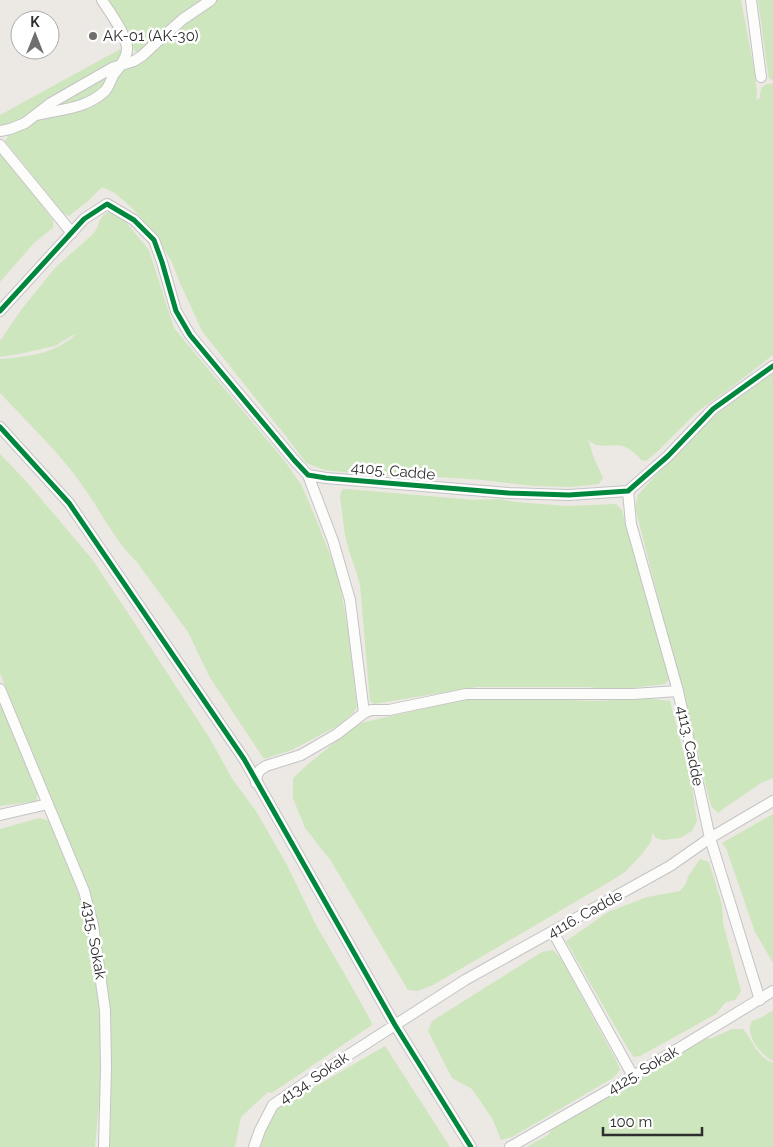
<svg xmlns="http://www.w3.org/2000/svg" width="773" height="1147" viewBox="0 0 773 1147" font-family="Raleway,sans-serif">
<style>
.green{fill:#cee6be}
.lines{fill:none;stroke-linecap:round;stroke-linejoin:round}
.minor-casing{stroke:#c5c4c5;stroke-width:12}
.minor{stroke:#fcfcfb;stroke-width:10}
.cycleway-casing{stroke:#fff;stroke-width:8}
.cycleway{stroke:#00873e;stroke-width:5}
.poi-dot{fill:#706f6e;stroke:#fff;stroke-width:2}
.labels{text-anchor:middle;stroke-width:5;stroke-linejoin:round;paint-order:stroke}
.poi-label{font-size:15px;fill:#2e2e2e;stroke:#fff;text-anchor:start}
.street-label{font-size:15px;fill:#2e2e2e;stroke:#fff}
</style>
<rect width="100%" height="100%" fill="#ece8e4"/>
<!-- green -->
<path class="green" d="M106,0H204L142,52H136L128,41Z
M215,0H741L754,69L757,92L756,100L760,98C760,86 763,85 773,83V355L737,383L697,412L658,451L646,461L641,460C637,455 632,450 625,447C613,442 596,451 588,439L594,458L603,478L599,484L570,487L534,486L483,480L423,476H381L324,470L306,463L286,436L272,419L202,331L180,283L172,262L152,231L132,208L115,193L102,187L88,201L69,216L64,214L5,141L11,132L42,116L91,104L125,68L174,29Z
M758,0H773V81L769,78L768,73Z
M124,47L121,58L118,62L28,118L0,127V115Z
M109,74V82L83,103L44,110Z
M0,150L6,159L53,220V228L34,243L0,282Z
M109,211L125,221L149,250L174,328L284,460L302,486L316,519L339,578L348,630L357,707L353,713L339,725L292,750L264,759L209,676L188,632L136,561C115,541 103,515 87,492C63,456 30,425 0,393V359C27,357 53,354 74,336L75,334L73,335L55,346L19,354L0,357V341L21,310L55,268L93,234C101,225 96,219 109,211Z
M773,373V778L761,783L723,809L718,813L711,806L635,507L638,495L655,476L710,419Z
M0,454L25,480L92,559L128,613L209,737L233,780L256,811L287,865L316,925L344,973L371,1021L372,1025L272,1093L268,1092L241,1117L235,1147H108L99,940L94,906L84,877L71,849L0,673Z
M343,489H347L475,500L499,499L516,502L567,506L616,504L622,510L650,613L671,677L665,684L614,690L588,687H477L374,704L370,701L360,585L356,571L350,554L345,535L340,497L341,492Z
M476,697L596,701L646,698L670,701L691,780L697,821L692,831L680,838L663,840L656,838L652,833L651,842L642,854L625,872L611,881L433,985L418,991L408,990L331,861L305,828L293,798V778L306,766L357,724L459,700Z
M0,703L37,793V801L0,806Z
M773,814V963L755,932L726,848L722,843Z
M39,818L50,821L69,863L72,876L84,910L94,947L102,1009L103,1063L95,1147H0V829Z
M700,859L709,862L722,905L723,923L741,991L735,1000L726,1002L716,1014L640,1056L634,1057L628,1049L566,941L608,912L647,897L680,891L685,885L689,875Z
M553,950L562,960L617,1062L620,1070L613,1078L512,1137L501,1140L492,1118L472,1089L452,1078L428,1031L432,1021L542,952Z
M773,1010V1061C761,1055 744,1035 752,1021L762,1017Z
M732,1029H743C754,1042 756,1056 773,1063V1147H527L548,1135L554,1127L619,1088L622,1090L623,1087L706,1037L710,1039Z
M385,1046L450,1147H261L264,1135L275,1110Z"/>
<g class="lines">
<!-- minor casing -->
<g class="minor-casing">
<path id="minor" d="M751,0L761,77
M37,115C61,109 86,109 105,91C109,87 111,79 114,74C120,67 128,57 127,47C125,32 110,13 102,0
M0,131L10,129L25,123L51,103L112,68L134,61L142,56L157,42L183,19L211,0
M0,145L72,233
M0,311L84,219L107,204L134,220L154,240L162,262L176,311L190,335L294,460L308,475L326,478L508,493L569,495L628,491L668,456L713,409L773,366
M0,427L69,503L244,759L395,1025L471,1147
M308,475L333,541L350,600L364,713
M628,491L631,524L678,691L710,838L760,1000
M0,689L84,891L93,925L105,1010L106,1067L104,1147
M256,783L257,775L260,770L266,766L301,755L337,734L364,713L371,710H389L466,694H633L678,691
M0,815L48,804
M553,932L633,1076
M254,1147L260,1130L273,1105L311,1079L465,980L670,866L710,838L773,801
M510,1147L625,1081L773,991"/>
</g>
<!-- minor -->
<use href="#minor" class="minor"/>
<!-- cycleway casing -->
<g class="cycleway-casing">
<path id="cycleway" d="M0,311L84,219L107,204L134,220L154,240L162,262L176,311L190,335L294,460L308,475L326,478L508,493L569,495L628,491L668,456L713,409L773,366
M0,427L69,503L244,759L395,1025L471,1147"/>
</g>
<!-- cycleway -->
<use href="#cycleway" class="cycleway"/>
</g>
<!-- markers -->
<circle class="poi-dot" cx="93" cy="36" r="5"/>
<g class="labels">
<!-- poi labels -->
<g class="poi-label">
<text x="103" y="41">AK-01 (AK-30)</text>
</g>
<!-- street labels -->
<g class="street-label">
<text transform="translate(393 471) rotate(5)" y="5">4105. Cadde</text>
<text transform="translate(690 746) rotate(78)" y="5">4113. Cadde</text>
<text transform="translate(585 914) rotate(-29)" y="5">4116. Cadde</text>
<text transform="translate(94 940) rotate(80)" y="5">4315. Sokak</text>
<text transform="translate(643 1070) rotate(-31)" y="5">4125. Sokak</text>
<text transform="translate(314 1078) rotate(-34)" y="5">4134. Sokak</text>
</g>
</g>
<!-- north arrow -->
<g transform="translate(35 35)"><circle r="24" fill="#ffffff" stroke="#ababab"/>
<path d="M0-4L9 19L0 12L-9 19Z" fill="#706f6e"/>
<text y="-8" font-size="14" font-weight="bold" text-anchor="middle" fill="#2e2e2e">K</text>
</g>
<!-- scale -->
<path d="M603 1127v8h99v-8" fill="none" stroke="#2e2e2e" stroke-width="2.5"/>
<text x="610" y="1127" font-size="15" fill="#2e2e2e" stroke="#ffffff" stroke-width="4" paint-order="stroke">100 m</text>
</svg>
